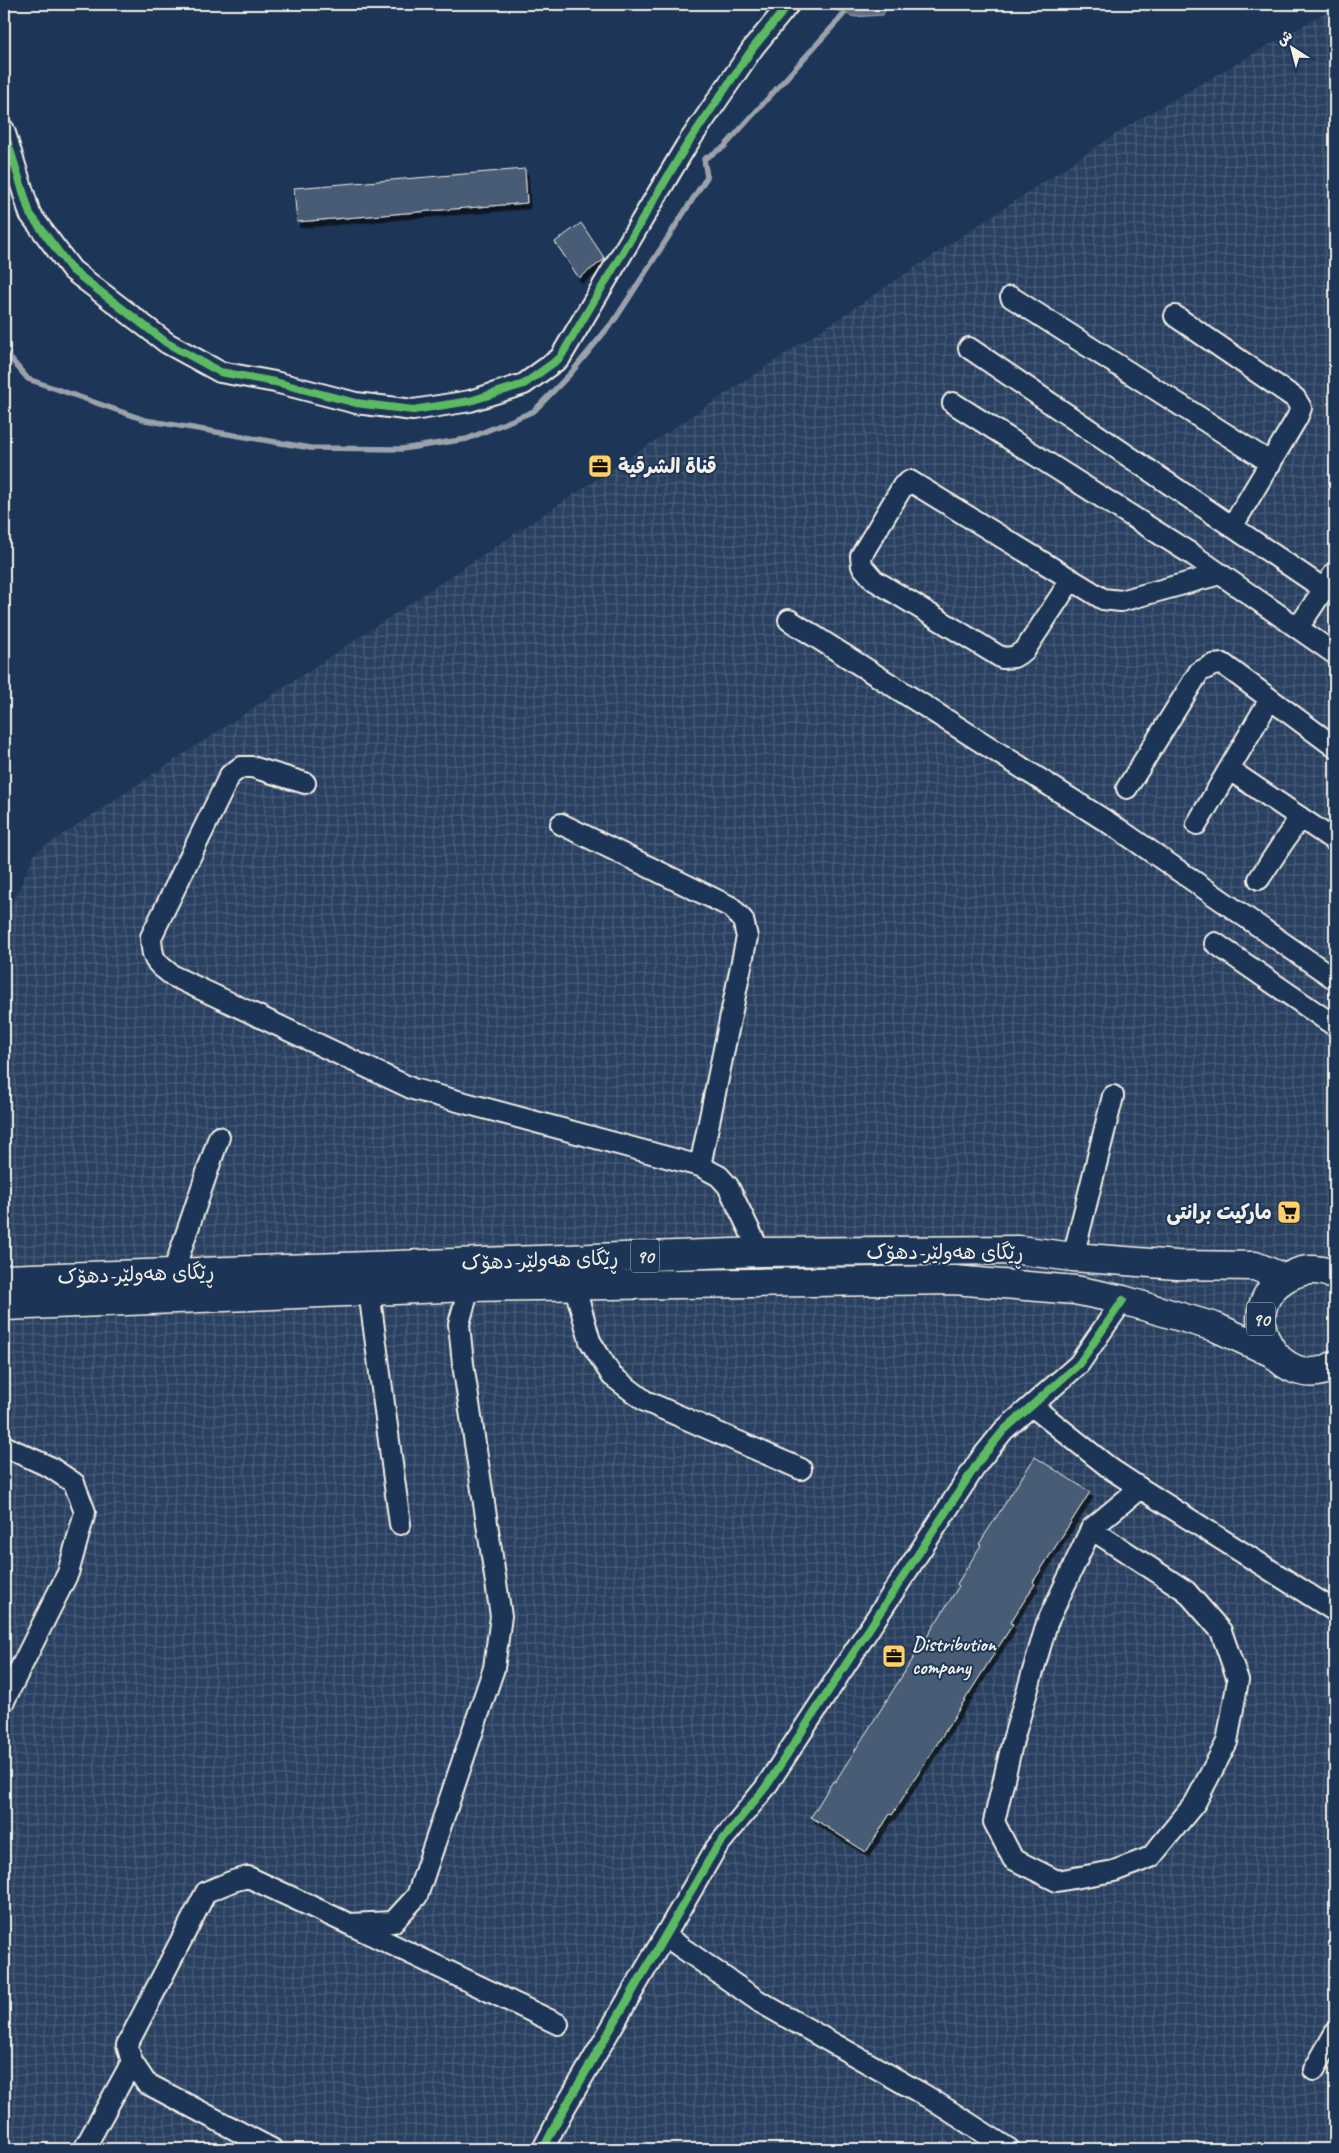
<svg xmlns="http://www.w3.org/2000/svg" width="1339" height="2153" viewBox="0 0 1339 2153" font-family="Caveat,'Playpen Sans Arabic',sans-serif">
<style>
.industrial{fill:url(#industrial-grid)}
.water{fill:url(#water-rules);stroke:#9aa2ab}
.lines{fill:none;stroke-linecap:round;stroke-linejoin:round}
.stream{stroke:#9aa2ab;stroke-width:5.5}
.building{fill:#485b74;stroke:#f4f1e8;filter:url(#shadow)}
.minor-casing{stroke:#f4f1e8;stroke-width:24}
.highway-casing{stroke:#f4f1e8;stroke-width:31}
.minor{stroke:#1d3557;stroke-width:20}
.highway{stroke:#1d3557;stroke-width:28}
.cycleway-casing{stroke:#1d3557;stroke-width:11}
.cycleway{stroke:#5cba63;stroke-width:8}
.labels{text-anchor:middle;stroke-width:4;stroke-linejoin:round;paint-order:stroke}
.shield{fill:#1d3557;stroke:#b4b9bc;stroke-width:1}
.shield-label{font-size:19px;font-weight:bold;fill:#f4f1e8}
.poi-label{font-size:20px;font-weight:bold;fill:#f4f1e8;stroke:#1d3557;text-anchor:start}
.street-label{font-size:20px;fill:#f4f1e8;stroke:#1d3557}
</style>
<defs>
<pattern id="industrial-grid" width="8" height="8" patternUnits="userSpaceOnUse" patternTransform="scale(1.25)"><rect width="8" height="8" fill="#2a4060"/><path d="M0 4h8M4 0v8" fill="none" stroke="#4a5c77"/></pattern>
<pattern id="water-rules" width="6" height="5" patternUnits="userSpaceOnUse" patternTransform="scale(1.25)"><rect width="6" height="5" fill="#5e6d82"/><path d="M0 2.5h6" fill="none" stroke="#768294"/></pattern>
<filter id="shadow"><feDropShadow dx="3" dy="5.5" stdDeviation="0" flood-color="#0009"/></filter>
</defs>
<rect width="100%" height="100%" fill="#1d3557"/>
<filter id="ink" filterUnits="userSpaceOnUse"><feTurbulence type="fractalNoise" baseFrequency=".02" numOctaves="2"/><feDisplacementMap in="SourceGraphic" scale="10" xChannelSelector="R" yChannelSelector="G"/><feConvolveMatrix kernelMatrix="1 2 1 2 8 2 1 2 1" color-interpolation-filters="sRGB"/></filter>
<g filter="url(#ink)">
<!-- industrial -->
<path class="industrial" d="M1335,7V2149H4V922L35,853L1129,125Z"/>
<!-- water -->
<path class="water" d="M838,4H888L883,15L854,17L836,10Z"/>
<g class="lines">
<!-- stream -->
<path class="stream" d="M4,351L28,379L145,420L311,448L402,449L467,439L534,411L571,373L616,318L707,177L704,159L724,147L844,14"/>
</g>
<!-- building -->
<path class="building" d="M525,169L527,203L297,222L294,188Z
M581,223L605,259L579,278L555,242Z
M1035,1457L1090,1492L1033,1582L1035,1584L1010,1623L1013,1624L892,1815L890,1814L866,1852L811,1817L833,1781L835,1782L959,1586L957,1584L981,1545L979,1544Z"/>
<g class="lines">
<!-- minor casing -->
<g class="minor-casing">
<path id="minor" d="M4,130L30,214L72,270L167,343L220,372L275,382L356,403L413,410L470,401L524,384L560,358L686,146L753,48L789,4
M1011,297L1271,463
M1175,316L1295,398L1301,408L1297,418L1232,527
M969,348L1324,589
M953,403L1193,555L1335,654
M1071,580L1025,650L1014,657L1002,658L874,580L862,566L861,556L903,486L910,481L1103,599L1121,601L1220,574
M789,620L1120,830L1335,979
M1298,628L1335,572
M1230,770L1335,841
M305,783L252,767H241L230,775L151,937C152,961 155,962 173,976L413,1089L700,1166L719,1176L728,1186L760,1252
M1127,788L1199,672L1213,665L1223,664L1335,747
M561,824L731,907L743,920L747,937L700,1166
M1197,824L1270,699
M1259,879L1300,817
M1215,943L1335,1026
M1073,1257L1113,1096
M173,1273L219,1137
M574,1284L590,1341L612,1376L645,1401L801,1469
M369,1291L400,1524
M1032,1406L1111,1469L1140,1488L1335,1611
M4,1446L50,1467L74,1483L85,1512L68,1573L4,1701
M1091,1529L1186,1591L1221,1631L1238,1680L1227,1742L1195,1803L1151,1857L1114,1871L1057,1881L1013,1859L994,1822L1013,1740L1047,1623L1091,1529L1140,1488
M351,1925L558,2024
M665,1936L760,2002L926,2096L1009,2149
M1314,2070L1335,2033
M84,2149L132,2062
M272,2149L146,2083L132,2062L127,2045L206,1892L233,1881L248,1877L349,1924L393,1922L417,1896L494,1668L501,1616L463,1364L459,1324L469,1287
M543,2149L560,2116L716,1848L765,1788L979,1461L1004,1430L1079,1364L1123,1300"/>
</g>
<!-- highway casing -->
<g class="highway-casing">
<path id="highway" d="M1335,1276C1324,1269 1307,1268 1294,1274C1224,1304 1280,1399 1335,1365
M4,1279L760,1252L1019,1250L1073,1257L1177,1265L1255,1266L1284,1278
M4,1306L469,1287L954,1280L1075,1290L1123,1300L1215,1327L1271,1352"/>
</g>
<!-- minor -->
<use href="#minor" class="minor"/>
<!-- highway -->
<use href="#highway" class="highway"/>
<!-- cycleway casing -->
<g class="cycleway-casing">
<path id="cycleway" d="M4,130L30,214L72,270L167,343L220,372L275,382L356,403L413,410L470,401L524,384L560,358L686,146L753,48L789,4
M543,2149L560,2116L716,1848L765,1788L979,1461L1004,1430L1079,1364L1123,1300"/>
</g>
<!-- cycleway -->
<use href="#cycleway" class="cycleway"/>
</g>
</g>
<!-- icons -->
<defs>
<g id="office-square" transform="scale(1.25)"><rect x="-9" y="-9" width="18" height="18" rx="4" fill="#ffd166" stroke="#1d3557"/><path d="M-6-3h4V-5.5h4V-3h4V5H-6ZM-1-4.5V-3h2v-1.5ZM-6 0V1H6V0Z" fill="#111"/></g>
<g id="supermarket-square" transform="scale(1.25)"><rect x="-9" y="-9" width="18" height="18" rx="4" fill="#ffd166" stroke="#1d3557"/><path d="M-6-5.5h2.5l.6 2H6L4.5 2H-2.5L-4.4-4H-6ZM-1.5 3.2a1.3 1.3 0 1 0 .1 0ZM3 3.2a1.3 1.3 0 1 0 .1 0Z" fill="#111"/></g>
</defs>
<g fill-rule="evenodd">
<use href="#office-square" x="600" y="466"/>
<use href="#supermarket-square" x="1289" y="1212"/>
<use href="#office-square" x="894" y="1656"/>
</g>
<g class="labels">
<!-- shield labels -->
<g class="shield">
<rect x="631" y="1239.5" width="28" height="33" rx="4"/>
<rect x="1247" y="1302.5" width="28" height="33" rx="4"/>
</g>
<g class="shield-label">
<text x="645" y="1263">90</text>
<text x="1261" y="1326">90</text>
</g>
<!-- poi labels -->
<g class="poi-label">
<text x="618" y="473">قناة الشرقية</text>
<text x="1272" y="1219" text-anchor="end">مارکیت برانتی</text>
<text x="912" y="1651">Distribution<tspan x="912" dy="23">company</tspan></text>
</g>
<!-- street labels -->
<g class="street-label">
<text x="945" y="1259">ڕێگای هەولێر-دهۆک</text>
<text transform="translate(540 1260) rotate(-2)" y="7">ڕێگای هەولێر-دهۆک</text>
<text transform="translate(136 1274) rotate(-2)" y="7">ڕێگای هەولێر-دهۆک</text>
</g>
</g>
<!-- margin -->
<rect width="1339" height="2153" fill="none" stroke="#1d3557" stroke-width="20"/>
<rect x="10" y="10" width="1319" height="2133" fill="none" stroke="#f4f1e8" stroke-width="2" filter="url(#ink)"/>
<!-- north arrow -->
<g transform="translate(1292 48) rotate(324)" stroke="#1d3557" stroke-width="4" paint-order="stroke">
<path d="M0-4L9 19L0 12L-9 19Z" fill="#f4f1e8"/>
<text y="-8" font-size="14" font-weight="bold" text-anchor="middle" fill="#f4f1e8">ش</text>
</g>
</svg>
